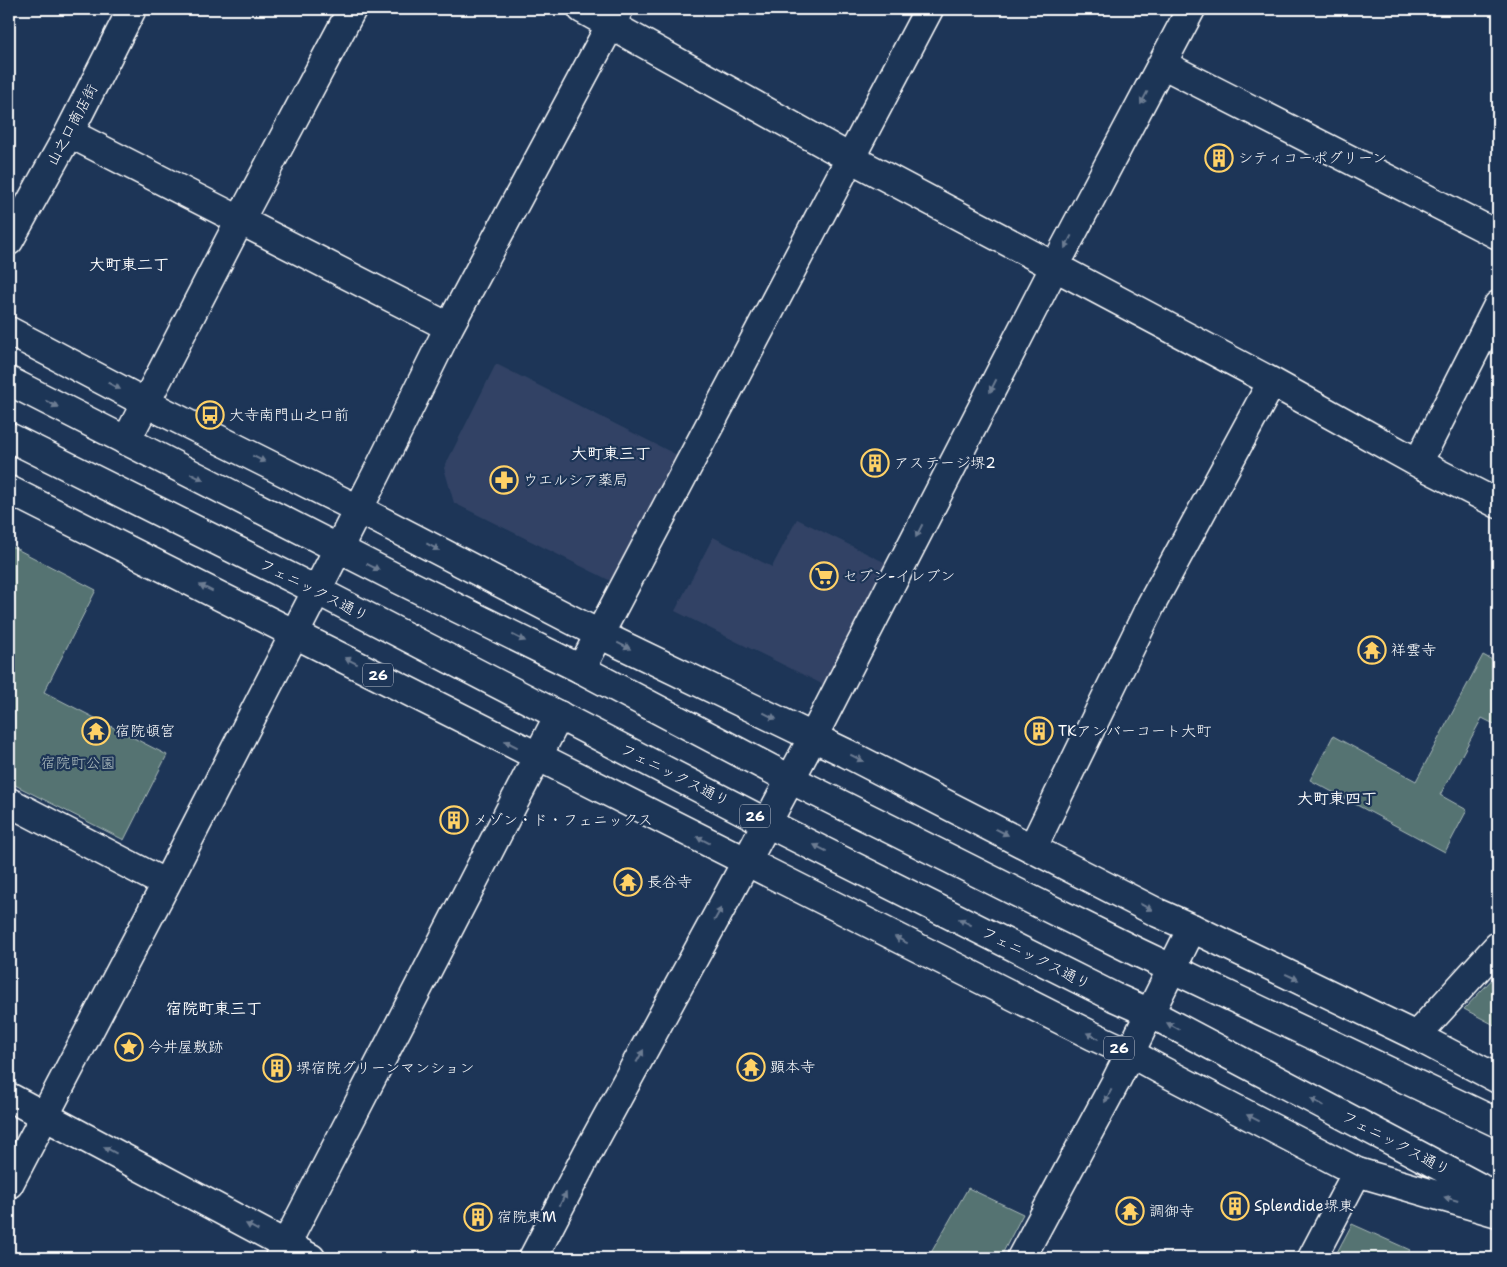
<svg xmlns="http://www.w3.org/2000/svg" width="1507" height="1267" viewBox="0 0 1507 1267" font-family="'Shantell Sans','Klee One',sans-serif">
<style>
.built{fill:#324365}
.green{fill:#547372;stroke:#aab9b8}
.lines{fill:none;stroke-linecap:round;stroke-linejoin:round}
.minor-casing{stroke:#fff;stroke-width:31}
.highway-casing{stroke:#fff;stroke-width:31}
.minor{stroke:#1d3557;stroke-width:28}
.highway{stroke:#1d3557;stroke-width:28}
.oneway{fill:#6c7c92}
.labels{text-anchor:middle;stroke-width:4.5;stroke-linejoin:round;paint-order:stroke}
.shield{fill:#1d3557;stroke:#bbc2cd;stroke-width:1}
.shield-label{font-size:14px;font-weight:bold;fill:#fff}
.street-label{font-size:15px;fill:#fff;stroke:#1d3557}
.poi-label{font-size:15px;fill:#fff;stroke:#1d3557;text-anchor:start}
.park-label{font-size:15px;fill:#b2c0c0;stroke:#1d3557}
.neighbourhood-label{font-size:16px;font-weight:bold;fill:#fff;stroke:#1d3557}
</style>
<rect width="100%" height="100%" fill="#1d3557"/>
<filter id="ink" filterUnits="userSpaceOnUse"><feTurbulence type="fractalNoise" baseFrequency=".02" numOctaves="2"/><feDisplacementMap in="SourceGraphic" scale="10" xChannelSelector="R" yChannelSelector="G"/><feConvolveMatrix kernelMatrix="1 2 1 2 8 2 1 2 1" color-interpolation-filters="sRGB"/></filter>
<g filter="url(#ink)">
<!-- built -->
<path class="built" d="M496,364L681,457L617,584L454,503L444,468Z
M797,519L888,564L826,686L675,611L713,537L772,567Z"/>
<!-- green -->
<path class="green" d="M9,545L96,590L44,692L167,755L124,840L9,782Z
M1483,655L1498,663V726L1482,718L1440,795L1467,810L1445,852L1310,780L1333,736L1416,781Z
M1498,973V1027L1464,1009Z
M968,1188L1023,1214L1000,1258H928Z
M1352,1224L1410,1250L1405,1258H1334Z"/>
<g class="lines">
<!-- minor casing -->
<g class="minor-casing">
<path id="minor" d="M582,9L850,158L1272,382L1418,463L1498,504
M1162,64L1498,235
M69,133L449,327
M9,241L69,133L132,9
M126,441L240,220L352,9
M1418,463L1498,305
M581,669L929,9
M9,802L166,884
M1033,847L1151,605L1272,382
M1416,1036L1498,946
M9,1097L311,1258
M9,1184L166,884L377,473L449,327L619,9
M279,1258L559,715
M533,1258L587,1154L730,892L813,737L1055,266L1191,9
M1021,1258L1115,1083L1192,928
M1312,1258L1357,1172"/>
</g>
<!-- highway casing -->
<g class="highway-casing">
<path id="highway" d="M9,331L146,403L358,509L599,634L846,753L1158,913L1192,928L1416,1036L1498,1079
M9,381L398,579L581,669L790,779L1014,891L1137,952L1498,1123
M9,437L316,590L767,823L1114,997L1150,1013L1477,1186L1498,1199
M9,490C371,671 731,855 1093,1036L1130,1053L1161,1070L1357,1172L1498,1213"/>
</g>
<!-- minor -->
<use href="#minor" class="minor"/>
<!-- highway -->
<use href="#highway" class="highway"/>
</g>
<!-- one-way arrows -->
<defs><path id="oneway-solid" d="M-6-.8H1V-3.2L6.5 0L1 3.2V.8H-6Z" transform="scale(1.25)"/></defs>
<g class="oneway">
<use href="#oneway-solid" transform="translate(1144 98) rotate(118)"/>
<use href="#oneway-solid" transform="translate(1068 242) rotate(118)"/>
<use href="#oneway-solid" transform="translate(114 386) rotate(28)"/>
<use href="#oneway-solid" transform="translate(993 386) rotate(117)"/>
<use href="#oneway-solid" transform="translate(52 404) rotate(27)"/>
<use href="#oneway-solid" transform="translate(259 459) rotate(26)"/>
<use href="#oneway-solid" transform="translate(197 477) rotate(27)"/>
<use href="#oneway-solid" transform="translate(919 531) rotate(117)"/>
<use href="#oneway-solid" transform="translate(433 547) rotate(28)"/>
<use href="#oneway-solid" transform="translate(373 567) rotate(27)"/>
<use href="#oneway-solid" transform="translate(206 588) rotate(-154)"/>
<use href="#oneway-solid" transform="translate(519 638) rotate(26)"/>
<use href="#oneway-solid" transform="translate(624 646) rotate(26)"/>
<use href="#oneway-solid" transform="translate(351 661) rotate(-153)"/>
<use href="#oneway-solid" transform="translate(770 716) rotate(26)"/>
<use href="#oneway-solid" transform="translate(511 744) rotate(-153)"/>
<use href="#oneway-solid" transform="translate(857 758) rotate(27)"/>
<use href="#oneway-solid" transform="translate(1002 832) rotate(27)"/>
<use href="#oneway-solid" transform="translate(703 840) rotate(-153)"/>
<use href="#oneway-solid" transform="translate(820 848) rotate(-153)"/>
<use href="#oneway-solid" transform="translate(1146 907) rotate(28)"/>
<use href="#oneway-solid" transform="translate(718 914) rotate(-61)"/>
<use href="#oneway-solid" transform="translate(965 922) rotate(-153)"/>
<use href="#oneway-solid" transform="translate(901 940) rotate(-153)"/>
<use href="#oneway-solid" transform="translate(1292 977) rotate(25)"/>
<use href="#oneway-solid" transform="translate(1173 1026) rotate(-152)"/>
<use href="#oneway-solid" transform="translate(1093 1036) rotate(-155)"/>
<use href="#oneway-solid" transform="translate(640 1056) rotate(-61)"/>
<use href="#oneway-solid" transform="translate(1108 1096) rotate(118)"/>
<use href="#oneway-solid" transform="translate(1317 1102) rotate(-152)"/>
<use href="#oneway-solid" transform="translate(1253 1118) rotate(-153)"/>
<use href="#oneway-solid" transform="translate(110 1150) rotate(-152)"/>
<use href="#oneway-solid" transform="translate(563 1199) rotate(-63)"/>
<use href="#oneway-solid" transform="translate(1451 1199) rotate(-164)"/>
<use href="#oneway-solid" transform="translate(252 1227) rotate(-152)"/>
</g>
</g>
<!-- icons -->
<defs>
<g id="building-ring" transform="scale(1.4375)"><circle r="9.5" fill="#1d3557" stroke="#ffd166" stroke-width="1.5"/><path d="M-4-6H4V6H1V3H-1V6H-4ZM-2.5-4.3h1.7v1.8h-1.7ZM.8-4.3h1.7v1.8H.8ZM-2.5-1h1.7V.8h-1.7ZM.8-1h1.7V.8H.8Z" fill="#ffd166"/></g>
<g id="bus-ring" transform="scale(1.4375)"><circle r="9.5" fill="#1d3557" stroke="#ffd166" stroke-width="1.5"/><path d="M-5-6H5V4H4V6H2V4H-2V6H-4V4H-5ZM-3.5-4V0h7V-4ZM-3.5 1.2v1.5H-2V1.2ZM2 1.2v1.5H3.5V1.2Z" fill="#ffd166"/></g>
<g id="pharmacy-ring" transform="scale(1.4375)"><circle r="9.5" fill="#1d3557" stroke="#ffd166" stroke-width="1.5"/><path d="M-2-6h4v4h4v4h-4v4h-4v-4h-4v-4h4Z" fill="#ffd166"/></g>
<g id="supermarket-ring" transform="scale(1.4375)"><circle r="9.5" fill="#1d3557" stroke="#ffd166" stroke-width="1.5"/><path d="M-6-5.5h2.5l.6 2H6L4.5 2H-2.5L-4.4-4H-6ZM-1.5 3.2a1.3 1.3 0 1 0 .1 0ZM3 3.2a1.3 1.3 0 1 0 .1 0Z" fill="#ffd166"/></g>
<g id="temple-ring" transform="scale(1.4375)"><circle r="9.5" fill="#1d3557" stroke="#ffd166" stroke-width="1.5"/><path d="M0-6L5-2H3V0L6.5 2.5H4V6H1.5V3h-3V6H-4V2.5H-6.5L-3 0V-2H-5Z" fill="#ffd166"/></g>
<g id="sight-ring" transform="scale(1.4375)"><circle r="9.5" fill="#1d3557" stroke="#ffd166" stroke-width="1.5"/><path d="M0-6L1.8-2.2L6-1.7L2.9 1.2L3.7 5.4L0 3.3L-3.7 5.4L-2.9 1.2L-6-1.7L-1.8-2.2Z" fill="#ffd166"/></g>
</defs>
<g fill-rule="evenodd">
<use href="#building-ring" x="1219" y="158"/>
<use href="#bus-ring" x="210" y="415"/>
<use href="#building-ring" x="875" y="463"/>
<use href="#pharmacy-ring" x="504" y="480"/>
<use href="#supermarket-ring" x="824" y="576"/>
<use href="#temple-ring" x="1372" y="650"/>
<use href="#temple-ring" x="96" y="731"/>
<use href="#building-ring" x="1039" y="731"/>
<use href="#building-ring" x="454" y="820"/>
<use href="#temple-ring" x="628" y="882"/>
<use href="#sight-ring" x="129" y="1047"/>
<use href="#temple-ring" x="751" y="1067"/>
<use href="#building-ring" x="277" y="1068"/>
<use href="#building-ring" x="1235" y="1206"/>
<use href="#temple-ring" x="1130" y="1211"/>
<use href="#building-ring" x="478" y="1217"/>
</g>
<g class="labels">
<!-- shield labels -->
<g class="shield">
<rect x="363" y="663.5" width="30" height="23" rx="4"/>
<rect x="740" y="804.5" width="30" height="23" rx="4"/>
<rect x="1104" y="1036.5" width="30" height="23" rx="4"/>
</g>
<g class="shield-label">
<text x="378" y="680">26</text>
<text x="755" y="821">26</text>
<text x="1119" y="1053">26</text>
</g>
<!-- street labels -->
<g class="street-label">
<text transform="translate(72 125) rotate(-62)" y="5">山之口商店街</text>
<text transform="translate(314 590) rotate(27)" y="5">フェニックス通り</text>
<text transform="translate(675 775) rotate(27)" y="5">フェニックス通り</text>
<text transform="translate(1036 958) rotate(27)" y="5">フェニックス通り</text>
<text transform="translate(1396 1143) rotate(28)" y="5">フェニックス通り</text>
</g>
<!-- poi labels -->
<g class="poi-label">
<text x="1238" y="163">シティコーポグリーン</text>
<text x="229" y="420">大寺南門山之口前</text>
<text x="894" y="468">アステージ堺2</text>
<text x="523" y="485">ウエルシア薬局</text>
<text x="843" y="581">セブン-イレブン</text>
<text x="1391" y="655">祥雲寺</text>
<text x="115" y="736">宿院頓宮</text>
<text x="1058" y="736">TKアンバーコート大町</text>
<text x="473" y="825">メゾン・ド・フェニックス</text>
<text x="647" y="887">長谷寺</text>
<text x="148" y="1052">今井屋敷跡</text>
<text x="770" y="1072">顕本寺</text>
<text x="296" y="1073">堺宿院グリーンマンション</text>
<text x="1254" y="1211">Splendide堺東</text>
<text x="1149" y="1216">調御寺</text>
<text x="497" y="1222">宿院東M</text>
</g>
<!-- park labels -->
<g class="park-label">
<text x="78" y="768">宿院町公園</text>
</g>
<!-- neighbourhood labels -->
<g class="neighbourhood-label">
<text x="129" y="270">大町東二丁</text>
<text x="611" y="459">大町東三丁</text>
<text x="1337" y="804">大町東四丁</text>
<text x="214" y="1014">宿院町東三丁</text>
</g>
</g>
<!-- margin -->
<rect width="1507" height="1267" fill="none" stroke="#1d3557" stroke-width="30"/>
<rect x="15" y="15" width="1477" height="1237" fill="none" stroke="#fff" stroke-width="2" filter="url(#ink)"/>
</svg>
